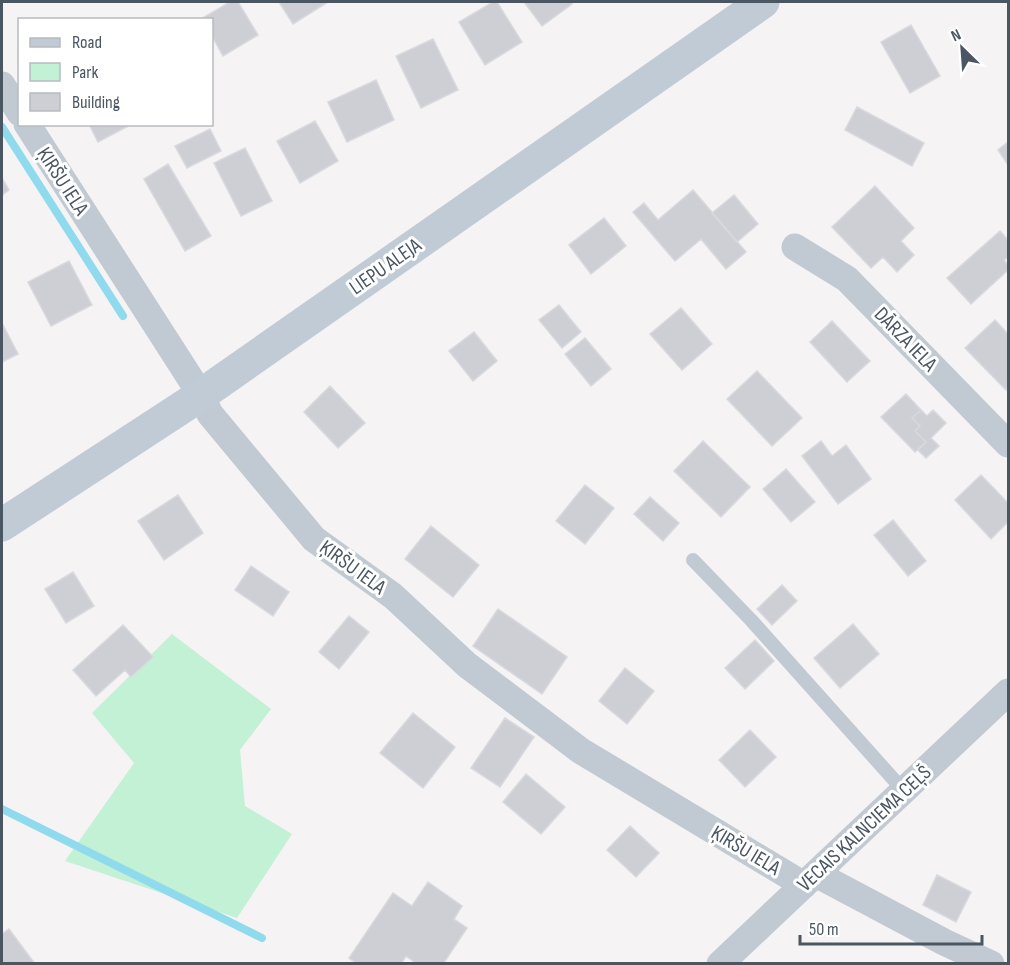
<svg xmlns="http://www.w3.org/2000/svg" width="1010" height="965" viewBox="0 0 1010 965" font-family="'Sofia Sans Condensed',sans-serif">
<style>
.green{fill:#c3f1d5}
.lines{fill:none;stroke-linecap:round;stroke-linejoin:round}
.stream{stroke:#90daee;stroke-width:8}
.building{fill:#cdcfd5;stroke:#d7d9de;stroke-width:1.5}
.lane{stroke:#c1cad2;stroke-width:14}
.street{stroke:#c1cad2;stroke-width:27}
.secondary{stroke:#c1cbd6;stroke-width:33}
.labels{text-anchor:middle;stroke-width:6;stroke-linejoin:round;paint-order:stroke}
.street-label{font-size:21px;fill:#4a5661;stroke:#fff}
</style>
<rect width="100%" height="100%" fill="#f5f3f3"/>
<!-- green -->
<path class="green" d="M172,634L271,709L240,750L245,806L292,834L237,918L65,861L134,763L92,713Z"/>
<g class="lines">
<!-- stream -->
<path class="stream" d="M2,127L123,316
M2,809L262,938"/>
</g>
<!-- building -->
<path class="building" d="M230,2H238L258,35L223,56L212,36V20L201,19Z
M279,2H328L293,24Z
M493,2H497L522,42L485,65L459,22Z
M524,2H570L572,4L542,26Z
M911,25L940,76L910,93L881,42Z
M433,39L458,90L421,108L396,56Z
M376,80L394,120L347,142L328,102Z
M857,107L924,143L912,166L845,130Z
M315,121L338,161L300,183L277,141Z
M89,124H132L98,142Z
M210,129L221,151L187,168L175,146Z
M1008,142V165L998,150Z
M245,148L272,201L241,216L214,163Z
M168,164L211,236L185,251L144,179Z
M2,178L9,190L2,195Z
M875,186L914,228L901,241L914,255L897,272L883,257L871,268L832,227Z
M693,190L746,252L726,269L701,239L675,261L633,212L644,203L658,220Z
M734,195L758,224L737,242L712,213Z
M604,218L626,246L591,274L569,245Z
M1000,231L1008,240V257L1004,260L1008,265V270L971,304L947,278Z
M69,261L92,305L51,326L28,282Z
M559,305L581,332L562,348L539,320Z
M681,308L712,344L682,370L650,334Z
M995,320L1008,334V387L1006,390L965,348Z
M832,321L870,361L847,382L810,342Z
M2,323L18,354L2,362Z
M474,332L497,361L473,381L449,351Z
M585,338L611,369L591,386L565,354Z
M757,371L802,418L772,446L727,399Z
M330,386L365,423L338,448L304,412Z
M906,394L921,410L912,418L920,426L915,431L926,442L915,452L881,417Z
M921,410L927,416L933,410L946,423L931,438L939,446L926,458L918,450L926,442L915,431L920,426L912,418Z
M703,441L750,487L721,517L674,471Z
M821,441L832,456L846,445L871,479L838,504L802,456Z
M786,469L815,502L791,522L763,489Z
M981,475L1008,503V522L991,539L955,500Z
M585,485L614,508L585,544L556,521Z
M178,495L203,533L164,560L138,521Z
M650,497L679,523L663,541L634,514Z
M893,520L926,561L908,576L874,535Z
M431,526L479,565L453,597L405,559Z
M251,566L289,592L273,616L235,590Z
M73,572L94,606L66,623L45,589Z
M782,585L797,601L772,625L757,609Z
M498,609L567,657L542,694L473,646Z
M349,616L369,632L339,669L319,652Z
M853,624L879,654L840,688L814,658Z
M123,625L153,657L131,677L125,670L96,696L73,670Z
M755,640L774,661L745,689L725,668Z
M625,668L654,691L627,724L599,701Z
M413,713L455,747L423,788L380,753Z
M505,718L534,737L500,787L471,768Z
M750,730L776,757L745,787L719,760Z
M526,774L565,807L541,834L503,802Z
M630,826L659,853L636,877L607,850Z
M937,875L971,892L956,922L923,905Z
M428,882L462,906L454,919L467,928L443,964H417L406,956L401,964H357L349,958L393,893L412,906Z
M9,929L35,964H2V934Z"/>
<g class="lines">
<!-- lane -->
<path class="lane" d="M693,560L751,620L904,791"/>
<!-- street -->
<path class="street" d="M2,85L20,113
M27,124L201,395L210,414L314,539L393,596L467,665L581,751L804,885
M795,247L847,279L1008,444
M816,874L944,942L991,964
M720,964L1008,692"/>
<!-- secondary -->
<path class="secondary" d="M2,525L201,395L763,2"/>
</g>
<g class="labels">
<!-- street labels -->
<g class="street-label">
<text transform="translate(63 181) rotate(57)" y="7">ĶIRŠU IELA</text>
<text transform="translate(385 266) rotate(-35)" y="7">LIEPU ALEJA</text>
<text transform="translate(906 339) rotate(46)" y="7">DĀRZA IELA</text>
<text transform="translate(353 567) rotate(36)" y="7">ĶIRŠU IELA</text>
<text transform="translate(864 828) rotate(-43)" y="7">VECAIS KALNCIEMA CEĻŠ</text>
<text transform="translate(746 850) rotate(31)" y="7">ĶIRŠU IELA</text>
</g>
</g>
<!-- border -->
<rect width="1010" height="965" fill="none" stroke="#4a5661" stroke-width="6"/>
<!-- legend -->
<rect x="18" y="18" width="195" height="108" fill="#ffffff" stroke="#b7bbc0" stroke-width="1.5"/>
<rect x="30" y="38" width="30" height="9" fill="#c1cbd6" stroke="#b7bbc0" stroke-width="1.5"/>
<text x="72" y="48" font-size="18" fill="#4a5661">Road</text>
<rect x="30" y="63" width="30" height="18" fill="#c3f1d5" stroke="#b7bbc0" stroke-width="1.5"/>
<text x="72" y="78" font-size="18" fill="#4a5661">Park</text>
<rect x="30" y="93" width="30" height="18" fill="#cdcfd5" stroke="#b7bbc0" stroke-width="1.5"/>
<text x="72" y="108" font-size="18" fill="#4a5661">Building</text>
<!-- north arrow -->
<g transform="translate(962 48) rotate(335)" stroke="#ffffff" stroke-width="4.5" paint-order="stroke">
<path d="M0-4.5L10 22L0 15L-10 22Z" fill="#4a5661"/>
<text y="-9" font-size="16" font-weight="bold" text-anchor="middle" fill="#4a5661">N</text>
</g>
<!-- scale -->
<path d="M800 935v9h182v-9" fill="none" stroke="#4a5661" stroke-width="3"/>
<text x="809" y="935" font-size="18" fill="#4a5661" stroke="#ffffff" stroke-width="4.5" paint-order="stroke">50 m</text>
</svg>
